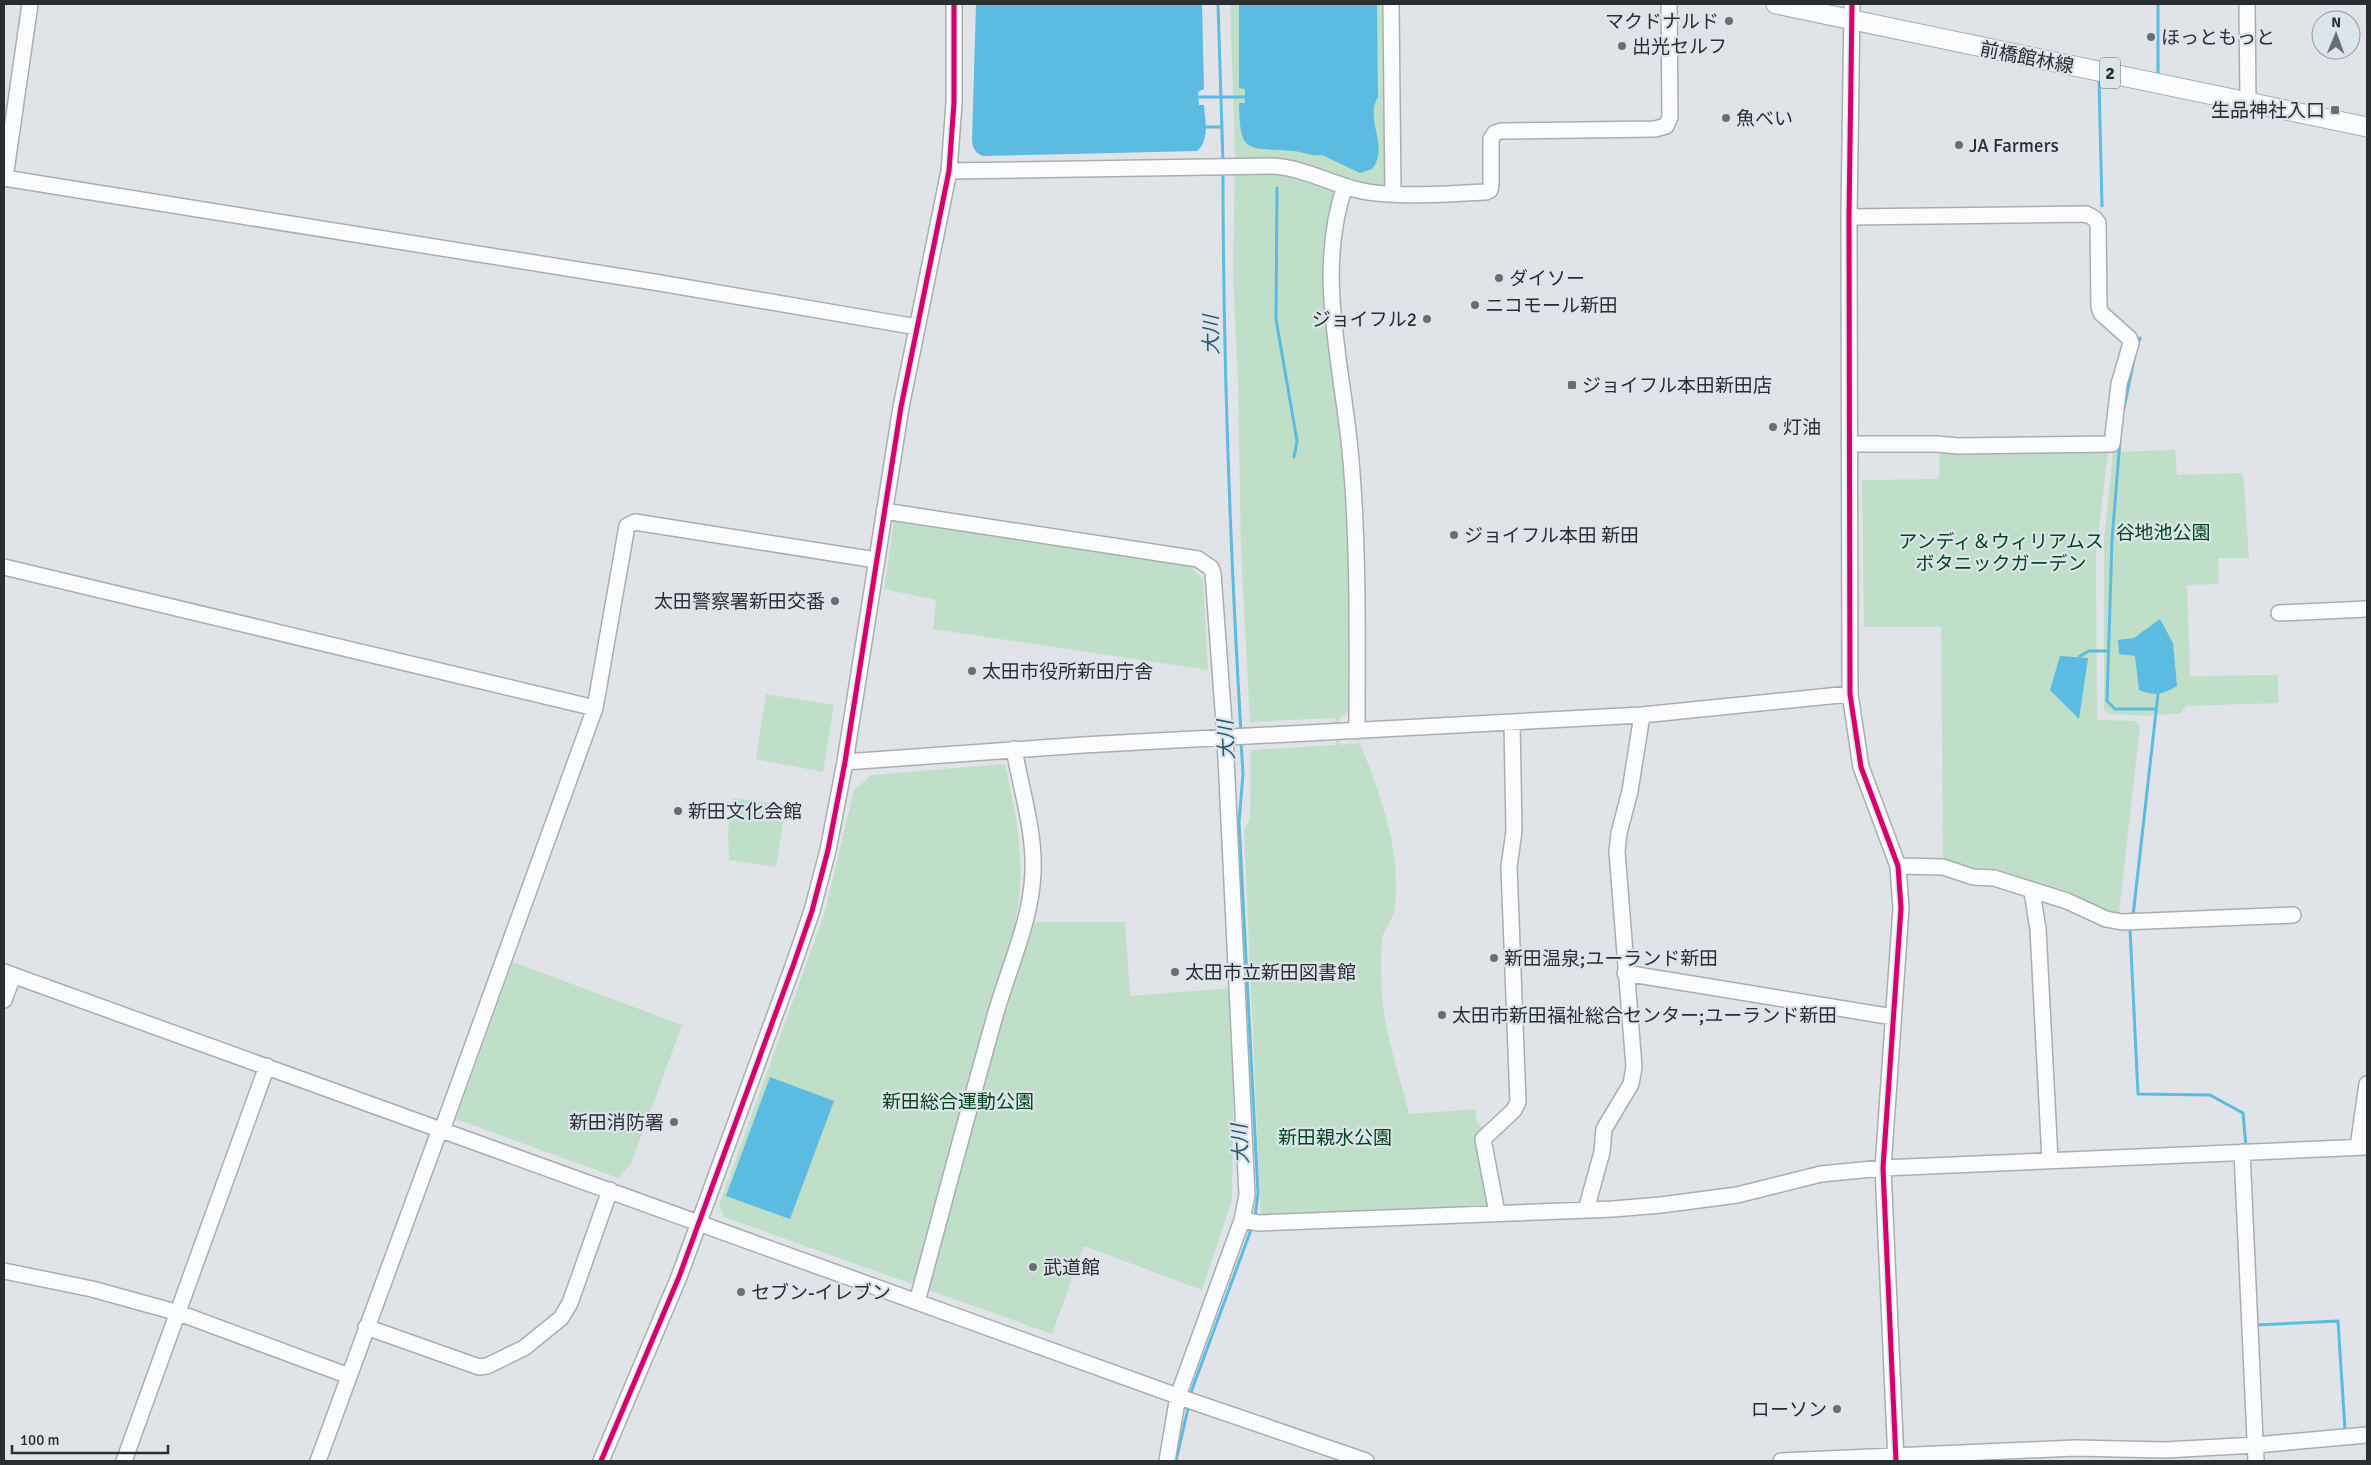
<svg xmlns="http://www.w3.org/2000/svg" width="2371" height="1465" viewBox="0 0 2371 1465" font-family="Signika,'Noto Sans JP',sans-serif">
<style>
.green{fill:#c0dfc8}
.water{fill:#5cbbe0}
.lines{fill:none;stroke-linecap:round;stroke-linejoin:round}
.stream{stroke:#5cbbe0;stroke-width:3}
.minor-casing{stroke:#aaadb0;stroke-width:18}
.major-casing{stroke:#aaadb0;stroke-width:21}
.minor{stroke:#fafbfc;stroke-width:15}
.major{stroke:#fafbfc;stroke-width:19}
.cycleway-casing{stroke:#dce4ec;stroke-width:8}
.cycleway{stroke:#d6006c;stroke-width:5}
.poi-dot{fill:#6a6e71;stroke:#dce4ec;stroke-width:2}
.labels{text-anchor:middle;stroke-width:4.5;stroke-linejoin:round;paint-order:stroke}
.shield{fill:#dce4ec;stroke:#606569;stroke-width:1}
.shield-label{font-size:18px;font-weight:bold;fill:#2b2e31}
.poi-label{font-size:19px;fill:#2b2e31;stroke:#dce4ec;text-anchor:start}
.street-label{font-size:19px;fill:#2b2e31;stroke:#dce4ec}
.park-label{font-size:19px;fill:#03461a;stroke:#dce4ec}
.water-label{font-size:20px;font-style:italic;fill:#27586e;stroke:#dce4ec}
</style>
<rect width="100%" height="100%" fill="#e0e4e8"/>
<!-- green -->
<path class="green" d="M1230,4H1385L1386,184C1367,194 1324,169 1304,163C1283,158 1260,159 1238,158V172L1283,173L1332,189L1335,195L1324,272V292C1332,363 1343,434 1347,505C1351,574 1346,642 1348,711L1339,719L1340,745L1360,743C1381,797 1401,848 1395,907C1394,918 1387,925 1383,935C1380,946 1381,983 1382,996C1385,1035 1400,1076 1409,1114L1475,1109L1477,1122L1485,1131L1491,1203L1485,1209L1261,1219L1244,830L1250,820L1251,750L1336,745L1335,718L1250,722L1241,550L1238,384L1233,273L1235,157Z
M1940,449L2106,450L2108,453L2096,553L2097,720L2135,721L2140,726L2119,913L2115,917L1943,862L1941,627H1864L1862,480L1939,479Z
M2175,450L2177,475L2243,473L2249,558H2218L2219,584L2187,585L2190,676L2278,675V703L2186,706L2181,713L2149,716L2109,714L2104,709V540L2113,452Z
M894,521L1190,566L1203,580L1208,670L933,629L936,600L884,589Z
M766,694L834,705L823,772L756,759Z
M1005,764C1017,819 1027,866 1015,922H1125L1130,996L1231,988L1234,1058L1232,1200L1202,1290L1084,1246L1052,1334L724,1217L719,1206L824,915L854,790L872,775Z
M733,798L786,805L776,867L729,860L728,830Z
M513,962L682,1025L631,1164L618,1178L456,1119Z"/>
<!-- water -->
<path class="water" d="M976,4H1202L1204,89L1198,92L1199,105H1204C1205,121 1210,140 1197,151L983,156C975,153 973,149 972,140Z
M1239,4H1377L1378,97C1364,120 1390,146 1372,169L1360,173L1322,155C1312,157 1302,151 1292,151C1246,147 1240,155 1239,103H1245V89L1239,88Z
M2160,619L2173,643L2177,686C2162,695 2154,696 2139,690L2135,656L2119,654L2118,640L2134,638Z
M2060,656L2088,658L2079,719L2050,690Z
M770,1077L834,1101L790,1219L726,1196Z"/>
<g class="lines">
<!-- stream -->
<path class="stream" d="M1218,4L1223,163
M2158,4V74
M2099,80L2102,206
M1194,97H1248
M1202,127H1222
M1223,172C1223,359 1230,546 1241,733
M1277,188L1276,319L1297,441L1294,457
M2137,347L2140,338
M2124,408L2134,360
M2120,441L2112,540L2107,701L2115,709H2156
M2080,656L2089,651H2109
M1241,741L1243,774L1239,822L1258,1193L1255,1217
M2133,916L2158,694
M2130,929L2138,1094L2210,1095L2243,1113L2246,1147
M2256,1323V1325L2338,1321L2345,1430
M1190,1395L1252,1227
M1176,1461L1189,1404"/>
<!-- minor casing -->
<g class="minor-casing">
<path id="minor" d="M1391,4L1393,194
M1852,4L1849,217L1850,694L1861,767L1898,866L1901,908L1883,1168L1896,1461
M2247,4L2248,102
M949,171L1273,166C1304,168 1329,183 1358,190C1389,198 1453,194 1486,192L1490,190L1491,185V139L1495,133L1501,131L1655,129L1666,126L1670,117L1669,4
M4,178L660,283L917,327
M5,178L30,4
M1345,186C1315,271 1342,364 1350,450C1359,543 1357,637 1357,731
M1849,217L2086,214L2094,218L2098,223L2099,307L2101,313L2129,338L2131,343L2119,384L2112,444L1958,446L1937,444H1849
M884,511L1198,559L1211,568L1213,573L1225,737L1247,1195L1242,1220L1178,1396L1167,1461
M4,567L595,708
M2279,613L2367,609
M845,762L1083,745L1642,715L1850,694
M1898,866L1943,867L1973,877L1994,878L2067,901L2106,919L2122,922L2293,915
M2032,892L2038,929L2050,1160
M4,972L1191,1401L1366,1461
M1625,973L1893,1017
M4,1000L13,976
M442,1130L595,708L627,526L635,522L876,560
M2358,1147L2367,1084
M2242,1152L2256,1461
M1586,1210L1602,1152L1604,1129L1631,1084L1634,1067L1617,852L1619,833L1630,791L1642,715
M1497,1213L1483,1139L1514,1110L1518,1102L1509,867L1514,831L1512,723
M1242,1220L1259,1223L1613,1209L1661,1205L1737,1195L1821,1174L1883,1168L2367,1147
M4,1271L92,1289L179,1313L349,1376
M917,1302C943,1206 968,1111 995,1016C1008,969 1031,922 1033,873C1035,832 1021,789 1014,749
M366,1327L479,1367L487,1366L524,1348L561,1318L570,1303L610,1190
M124,1461L267,1066
M318,1461L440,1129
M601,1461L679,1277L793,966L812,911L828,850L845,762L901,407L949,171L954,103V4
M1781,1461L2075,1448L2165,1450L2256,1445L2367,1435"/>
</g>
<!-- major casing -->
<g class="major-casing">
<path id="major" d="M1776,4L2367,127"/>
</g>
<!-- minor -->
<use href="#minor" class="minor"/>
<!-- major -->
<use href="#major" class="major"/>
<!-- cycleway casing -->
<g class="cycleway-casing">
<path id="cycleway" d="M1852,4L1849,217L1850,694L1861,767L1898,866L1901,908L1883,1168L1896,1461
M601,1461L679,1277L793,966L812,911L828,850L845,762L901,407L949,171L954,103V4"/>
</g>
<!-- cycleway -->
<use href="#cycleway" class="cycleway"/>
</g>
<!-- markers -->
<g class="poi-dot">
<circle cx="1729" cy="21" r="5"/>
<circle cx="2151" cy="37" r="5"/>
<circle cx="1622" cy="46" r="5"/>
<rect x="2330" y="105" width="10" height="10" rx="2.5"/>
<circle cx="1726" cy="118" r="5"/>
<circle cx="1959" cy="145" r="5"/>
<circle cx="1499" cy="278" r="5"/>
<circle cx="1475" cy="305" r="5"/>
<circle cx="1427" cy="319" r="5"/>
<rect x="1567" y="380" width="10" height="10" rx="2.5"/>
<circle cx="1773" cy="427" r="5"/>
<circle cx="1454" cy="535" r="5"/>
<circle cx="835" cy="601" r="5"/>
<circle cx="972" cy="671" r="5"/>
<circle cx="678" cy="811" r="5"/>
<circle cx="1494" cy="958" r="5"/>
<circle cx="1175" cy="972" r="5"/>
<circle cx="1442" cy="1015" r="5"/>
<circle cx="674" cy="1122" r="5"/>
<circle cx="1033" cy="1267" r="5"/>
<circle cx="741" cy="1292" r="5"/>
<circle cx="1837" cy="1409" r="5"/>
</g>
<g class="labels">
<!-- shield labels -->
<rect class="shield" x="2100" y="57.5" width="20" height="31" rx="4"/>
<g class="shield-label">
<text x="2110" y="79">2</text>
</g>
<!-- poi labels -->
<g class="poi-label">
<text x="1719" y="28" text-anchor="end">マクドナルド</text>
<text x="2161" y="44">ほっともっと</text>
<text x="1632" y="53">出光セルフ</text>
<text x="2325" y="117" text-anchor="end">生品神社入口</text>
<text x="1736" y="125">魚べい</text>
<text x="1969" y="152">JA Farmers</text>
<text x="1509" y="285">ダイソー</text>
<text x="1485" y="312">ニコモール新田</text>
<text x="1417" y="326" text-anchor="end">ジョイフル2</text>
<text x="1582" y="392">ジョイフル本田新田店</text>
<text x="1783" y="434">灯油</text>
<text x="1464" y="542">ジョイフル本田 新田</text>
<text x="825" y="608" text-anchor="end">太田警察署新田交番</text>
<text x="982" y="678">太田市役所新田庁舎</text>
<text x="688" y="818">新田文化会館</text>
<text x="1504" y="965">新田温泉;ユーランド新田</text>
<text x="1185" y="979">太田市立新田図書館</text>
<text x="1452" y="1022">太田市新田福祉総合センター;ユーランド新田</text>
<text x="664" y="1129" text-anchor="end">新田消防署</text>
<text x="1043" y="1274">武道館</text>
<text x="751" y="1299">セブン-イレブン</text>
<text x="1827" y="1416" text-anchor="end">ローソン</text>
</g>
<!-- street labels -->
<g class="street-label">
<text transform="translate(2027 57) rotate(11)" y="7">前橋館林線</text>
</g>
<!-- park labels -->
<g class="park-label">
<text x="2163" y="539">谷地池公園</text>
<text x="2001" y="548">アンディ＆ウィリアムス<tspan x="2001" dy="22">ボタニックガーデン</tspan></text>
<text x="958" y="1108">新田総合運動公園</text>
<text x="1335" y="1144">新田親水公園</text>
</g>
<!-- water labels -->
<g class="water-label">
<text transform="translate(1211 335) rotate(-91)" y="7">大川</text>
<text transform="translate(1226 740) rotate(-93)" y="7">大川</text>
<text transform="translate(1240 1144) rotate(-93)" y="7">大川</text>
</g>
</g>
<!-- border -->
<rect width="2371" height="1465" fill="none" stroke="#2b2e31" stroke-width="10"/>
<!-- north arrow -->
<g transform="translate(2336 35) rotate(1)"><circle r="24" fill="#dce4ec" stroke="#959ba1"/>
<path d="M0-4L9 19L0 12L-9 19Z" fill="#6a6e71"/>
<text y="-8" font-size="14" font-weight="bold" text-anchor="middle" fill="#2b2e31">N</text>
</g>
<!-- scale -->
<path d="M12 1445v8h156v-8" fill="none" stroke="#2b2e31" stroke-width="2.5"/>
<text x="20" y="1445" font-size="15" fill="#2b2e31" stroke="#dce4ec" stroke-width="4" paint-order="stroke">100 m</text>
</svg>
